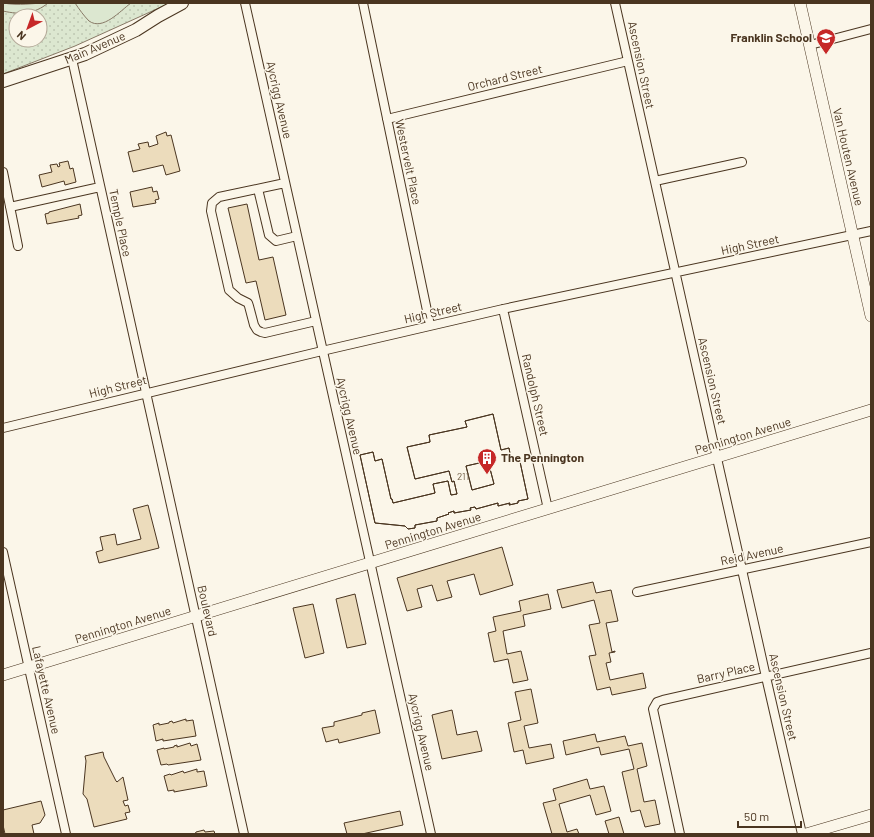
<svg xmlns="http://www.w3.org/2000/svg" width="874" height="837" viewBox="0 0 874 837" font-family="Barlow,sans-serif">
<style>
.park{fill:url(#park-dots);stroke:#887966;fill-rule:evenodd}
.garden{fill:#dce7d0;stroke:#887966}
.building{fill:#ecdcbc;stroke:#4a3520;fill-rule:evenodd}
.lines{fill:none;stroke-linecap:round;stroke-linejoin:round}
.street-casing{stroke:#4a3520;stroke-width:10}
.secondary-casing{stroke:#4a3520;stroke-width:12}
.primary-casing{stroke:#4a3520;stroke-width:14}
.street{stroke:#fbf6e9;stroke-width:8}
.secondary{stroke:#fbf6e9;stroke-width:11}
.primary{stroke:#fbf6e9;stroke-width:12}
.labels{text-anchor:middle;stroke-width:3;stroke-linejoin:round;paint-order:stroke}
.number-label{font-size:10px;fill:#725f47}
.poi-label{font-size:12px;font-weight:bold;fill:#4a3520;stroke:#fbf6e9;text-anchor:end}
.street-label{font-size:12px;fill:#4a3520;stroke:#fbf6e9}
</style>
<defs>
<pattern id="park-dots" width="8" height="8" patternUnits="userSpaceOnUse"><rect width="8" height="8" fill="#dce7d0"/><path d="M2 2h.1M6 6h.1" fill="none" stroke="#bec7b2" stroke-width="1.8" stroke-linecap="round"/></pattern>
</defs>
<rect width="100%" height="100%" fill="#fbf6e9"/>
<!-- park -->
<path class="park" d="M3,3H170L75,46L3,74ZM16,16H40V40H16Z"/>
<!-- garden -->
<path class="garden" d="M3,3C20,6 32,3 48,3C35,14 20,15 3,11Z
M75,3H131C120,11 103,31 89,21C84,16 79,9 75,3Z"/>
<!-- building -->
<path class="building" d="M166,132L167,136L171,135L180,171L166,175L163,165L133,172L128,152L140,149L138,144L148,142L149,147L158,144L156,136Z
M68,161L70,169L73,168L76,182L65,185L64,181L42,187L39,175L52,172L50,165L57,164L58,167L60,166L59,163Z
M152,187L153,192L157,191L159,199L155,200L156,203L133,207L130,192Z
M80,204L82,215L78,216L79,218L47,224L45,214L49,213V212Z
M247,204L259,260L273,257L286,315L265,320L256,281L246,283L228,208Z
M493,414L501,450L509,448L511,459L519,457L528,499L518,501V503L509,505L510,503L498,506V503L476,509L475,507L470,508L471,510L454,513V511L448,513L449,514L437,518V521L415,525V528L408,529L405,526L375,523L360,455L373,452L375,461L382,459L391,499H392L393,503L435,493L433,484L448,481L451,495L457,494L454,481L452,482L449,471L415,479L407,447L430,442L429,435L467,427L465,421ZM488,461L494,484L472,490L466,466Z
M493,414L501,450L509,448L511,459L519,457L528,499L518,501V503L509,505L510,503L498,506V503L476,509L475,507L470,508L471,510L454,513V511L448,513L449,514L437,518V521L415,525V528L408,529L405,526L375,523L360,455L373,452L375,461L382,459L391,499H392L393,503L435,493L433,484L448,481L451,495L457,494L454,481L452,482L449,471L415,479L407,447L430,442L429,435L467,427L465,421Z
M488,461L494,484L472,490L466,466Z
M148,505L159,548L99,563L96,552L103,550L100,537L115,534L117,545L141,539L133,509Z
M502,547L513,585L480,595L474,574L447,581L452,597L437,601L432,585L417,589L422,607L407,611L397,578Z
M593,582L596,593L611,590L618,621L606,623L612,652L615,651V652L609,653L611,662L606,663L610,680L643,673L646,688L612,695L610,687L597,690L589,656L596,655L589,625L600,623L594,600L562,608L557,590Z
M355,594L366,644L347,648L336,599Z
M548,594L551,609L523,615L525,626L503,631L507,654L521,651L528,680L513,683L508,659L494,662L488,633L496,631L493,617L521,611L519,601Z
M313,604L324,653L305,658L293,608Z
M531,689L538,723L524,726L529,748L551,744L554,758L526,764L523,750L514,752L508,723L521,720L515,692Z
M375,710L380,733L339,743L338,739L326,742L322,728L334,726V722L362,715V713Z
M452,710L457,735L477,731L482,751L442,759L432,715Z
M186,719V721L193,720L196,736L163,741V739L156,741L153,725L159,723V725L169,723V722L172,721L173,723Z
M595,734L597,742L625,736L628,746L642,743L647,766L637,769L644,802L655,800L660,824L645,827L640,810L631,812L622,772L634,769L629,749L601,755L599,747L566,755L563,741Z
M190,743L191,746L197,744L201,760L168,765L167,764L161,765L157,750L164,748V749L174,747V746L177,745V747Z
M103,752L104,757L116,781L117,782L123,777L128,800L123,801L125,806L128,805L130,812L125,813L127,819L94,827L87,799L83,794L86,761L85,756Z
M197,769V772L204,771L207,786L174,792V790L168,791L164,776L170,774L171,775L183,771L184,773Z
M587,779L590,789L604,786L611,811L596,815L590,795L559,804L567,832L577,829L579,834H552L543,803L556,800L553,789Z
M41,801L45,815L40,823L32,825L34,834H5L3,825V810Z
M400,811L403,825L362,834H347L344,823Z
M619,817L624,834H609L605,821Z
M204,830L205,832L214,831L215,834H195L196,832Z"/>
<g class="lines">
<!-- street casing -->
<g class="street-casing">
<path id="street" d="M245,3L431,834
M363,3L430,325
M615,3L766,677L802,834
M810,45L871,29
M72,59L244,834
M387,119L628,61
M3,172L18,246
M655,181L742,162
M285,183L219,197L212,203L211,211L229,290L238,298L248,303L249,306L254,325L257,330L261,332L265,333L316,321
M258,189L269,235L276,241L297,236
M10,207L100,187
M503,309L548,509
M3,428L322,351L503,309L871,231
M3,552L66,834
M637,592L871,542
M680,834L653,709L657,702L663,700L871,653"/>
</g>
<!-- secondary casing -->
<g class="secondary-casing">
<path id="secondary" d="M800,3L871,316
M3,675L871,410
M806,834L871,815"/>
</g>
<!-- primary casing -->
<g class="primary-casing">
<path id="primary" d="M3,81L85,54L136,30L158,16L182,3"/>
</g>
<!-- street -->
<use href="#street" class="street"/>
<!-- secondary -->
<use href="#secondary" class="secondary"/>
<!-- primary -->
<use href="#primary" class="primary"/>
</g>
<!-- icons -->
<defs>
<g id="school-pin" transform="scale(1)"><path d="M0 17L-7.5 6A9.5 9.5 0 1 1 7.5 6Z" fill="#c62828" stroke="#fbf6e9"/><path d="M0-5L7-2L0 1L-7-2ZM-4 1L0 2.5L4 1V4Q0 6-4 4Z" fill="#fff"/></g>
<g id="building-pin" transform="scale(1)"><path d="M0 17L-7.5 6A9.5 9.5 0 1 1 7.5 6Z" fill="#c62828" stroke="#fbf6e9"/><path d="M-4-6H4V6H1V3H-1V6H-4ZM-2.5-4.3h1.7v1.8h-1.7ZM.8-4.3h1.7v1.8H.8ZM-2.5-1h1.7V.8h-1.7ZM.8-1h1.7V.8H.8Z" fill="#fff"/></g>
</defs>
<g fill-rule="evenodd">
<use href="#school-pin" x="826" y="38"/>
<use href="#building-pin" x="487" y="458"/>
</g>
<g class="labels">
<!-- number labels -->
<g class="number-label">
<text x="463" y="480">211</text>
</g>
<!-- poi labels -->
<g class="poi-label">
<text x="812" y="42">Franklin School</text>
<text x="501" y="462" text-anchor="start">The Pennington</text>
</g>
<!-- street labels -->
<g class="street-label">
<text transform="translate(95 48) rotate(-23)" y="4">Main Avenue</text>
<text transform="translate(641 65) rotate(78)" y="4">Ascension Street</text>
<text transform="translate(505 78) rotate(-14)" y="4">Orchard Street</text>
<text transform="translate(279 100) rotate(77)" y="4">Aycrigg Avenue</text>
<text transform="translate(848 157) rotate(77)" y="4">Van Houten Avenue</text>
<text transform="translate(408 162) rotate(78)" y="4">Westervelt Place</text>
<text transform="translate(120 223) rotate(78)" y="4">Temple Place</text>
<text transform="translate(750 245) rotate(-12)" y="4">High Street</text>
<text transform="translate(433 313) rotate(-13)" y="4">High Street</text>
<text transform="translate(712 381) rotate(77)" y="4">Ascension Street</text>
<text transform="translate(118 387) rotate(-14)" y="4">High Street</text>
<text transform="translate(535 395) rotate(77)" y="4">Randolph Street</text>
<text transform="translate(349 416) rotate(77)" y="4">Aycrigg Avenue</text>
<text transform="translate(743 436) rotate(-17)" y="4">Pennington Avenue</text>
<text transform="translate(433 531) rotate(-17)" y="4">Pennington Avenue</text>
<text transform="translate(752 555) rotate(-12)" y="4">Reid Avenue</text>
<text transform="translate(207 611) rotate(77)" y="4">Boulevard</text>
<text transform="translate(123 625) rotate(-17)" y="4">Pennington Avenue</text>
<text transform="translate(726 673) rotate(-13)" y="4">Barry Place</text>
<text transform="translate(46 690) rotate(77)" y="4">Lafayette Avenue</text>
<text transform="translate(783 697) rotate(77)" y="4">Ascension Street</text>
<text transform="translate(421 732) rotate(77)" y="4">Aycrigg Avenue</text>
</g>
</g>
<!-- border -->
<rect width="874" height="837" fill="none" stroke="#4a3520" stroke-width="8"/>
<!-- north arrow -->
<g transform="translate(28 28) rotate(221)"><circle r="19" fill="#fbf6e9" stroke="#b4a999"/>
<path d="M0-3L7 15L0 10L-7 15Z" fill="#c62828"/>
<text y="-6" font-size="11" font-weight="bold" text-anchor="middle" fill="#4a3520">N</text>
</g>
<!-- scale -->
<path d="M738 821v6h63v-6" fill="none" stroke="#4a3520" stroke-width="2"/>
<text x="744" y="821" font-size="12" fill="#4a3520" stroke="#fbf6e9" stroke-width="3" paint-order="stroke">50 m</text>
</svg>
